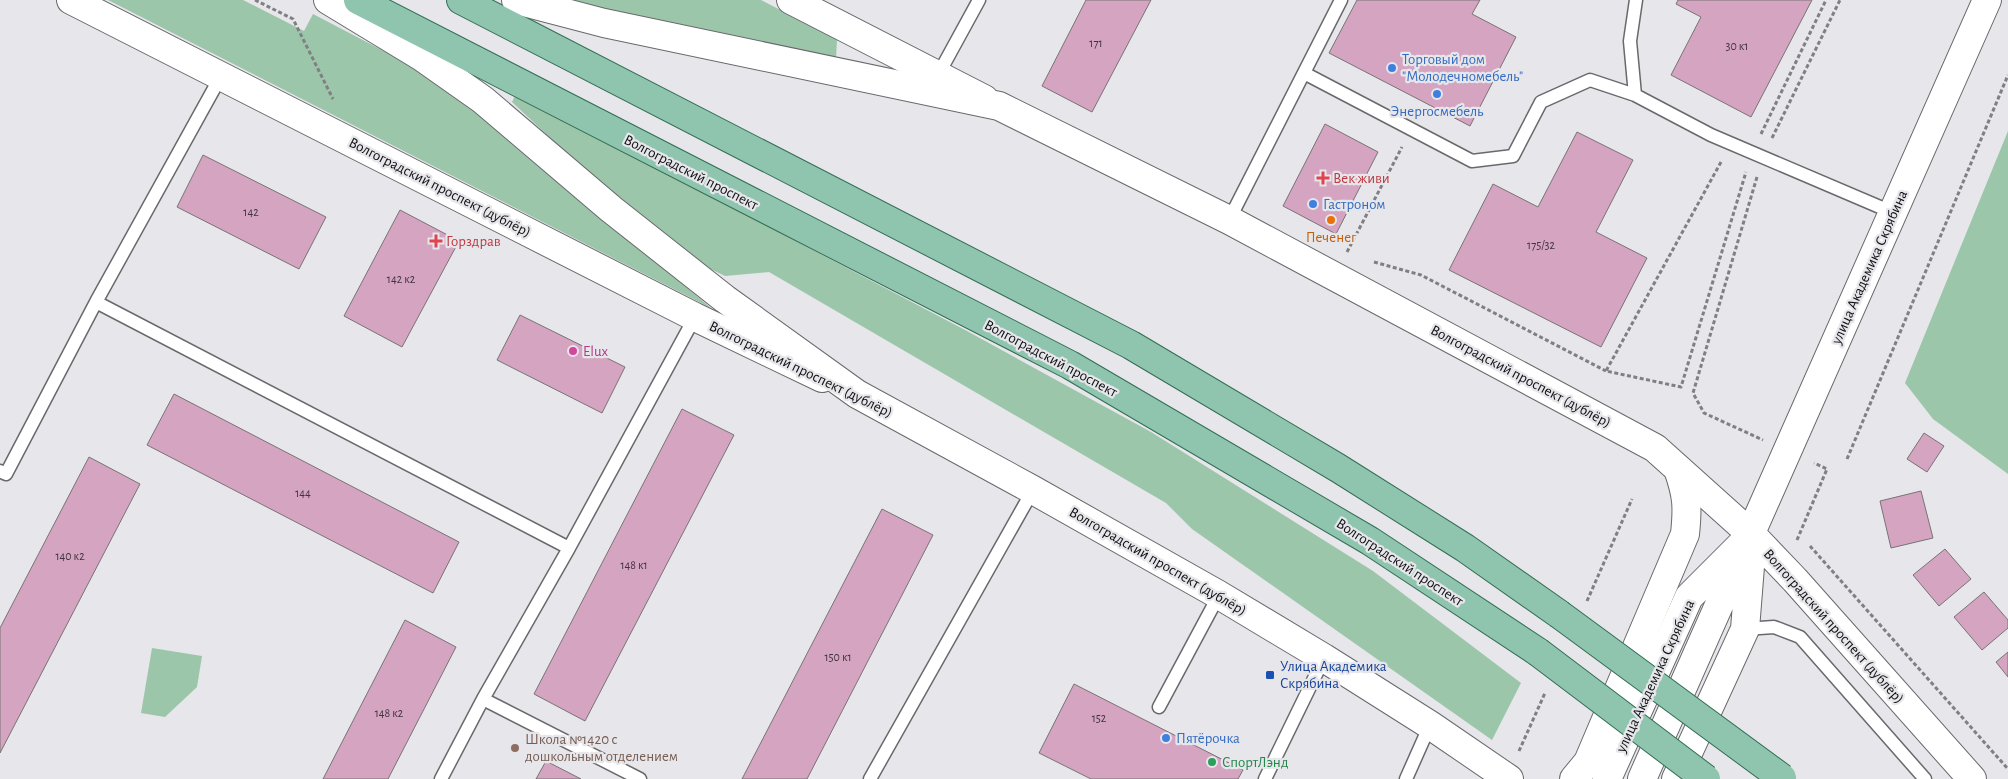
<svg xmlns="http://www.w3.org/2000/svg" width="2008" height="779" viewBox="0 0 2008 779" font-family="'Alegreya Sans',sans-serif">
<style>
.green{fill:#9cc6a9}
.building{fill:#d5a4c1;stroke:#787376}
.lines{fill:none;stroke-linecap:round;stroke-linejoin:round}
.service-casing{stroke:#69696d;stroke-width:15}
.tertiary-casing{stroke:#69696d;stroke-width:30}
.secondary-casing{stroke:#69696d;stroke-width:30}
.primary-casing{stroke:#326d54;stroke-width:30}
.path{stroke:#808083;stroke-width:3;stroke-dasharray:4 2.5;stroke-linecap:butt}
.service{stroke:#fff;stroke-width:12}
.tertiary{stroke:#fff;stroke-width:28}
.secondary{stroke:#fff;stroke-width:28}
.primary{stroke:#8fc5af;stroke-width:28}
.primary-bridge-casing{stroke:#326d54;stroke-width:30;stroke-linecap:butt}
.primary-bridge{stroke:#8fc5af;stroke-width:28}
.shop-dot{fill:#3f7fe0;stroke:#e6e6eb;stroke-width:2}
.health-dot{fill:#e0444e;stroke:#e6e6eb;stroke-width:2}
.food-dot{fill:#e8710a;stroke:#e6e6eb;stroke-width:2}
.hotel-dot{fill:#d1479c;stroke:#e6e6eb;stroke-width:2}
.transit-dot{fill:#1a4fb4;stroke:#e6e6eb;stroke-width:2}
.education-dot{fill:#8d6e63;stroke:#e6e6eb;stroke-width:2}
.leisure-dot{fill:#2e9e5b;stroke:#e6e6eb;stroke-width:2}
.labels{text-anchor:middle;stroke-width:4.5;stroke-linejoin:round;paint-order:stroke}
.number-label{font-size:12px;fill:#40343c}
.shop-label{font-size:15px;fill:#366cbe;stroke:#e6e6eb;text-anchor:start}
.street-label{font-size:15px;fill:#0e0f10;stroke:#e6e6eb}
.health-label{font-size:15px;fill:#be3a42;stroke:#e6e6eb;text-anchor:start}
.food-label{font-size:15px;fill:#c56008;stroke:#e6e6eb}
.hotel-label{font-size:15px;fill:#b23c85;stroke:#e6e6eb;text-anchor:start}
.transit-label{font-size:15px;fill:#164399;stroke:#e6e6eb;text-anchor:start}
.education-label{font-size:15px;fill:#785e54;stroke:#e6e6eb;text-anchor:start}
.leisure-label{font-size:15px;fill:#27864d;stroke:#e6e6eb;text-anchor:start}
</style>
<rect width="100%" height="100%" fill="#e6e6eb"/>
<!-- green -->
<path class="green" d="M108,0H243L304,31L313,14L445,83L711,308Z
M559,0H761L837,39L836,59Z
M516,94L967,331L1151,432L1373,571L1521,683L1492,740L1192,529L1166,503L769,272L725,276L686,257L598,183L512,102Z
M2008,131V474L1933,419L1905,383Z
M152,648L202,656L197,687L165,717L141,713Z"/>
<!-- building -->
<path class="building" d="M1086,0H1151L1092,112L1042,86Z
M1357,0H1480L1472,14L1516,37L1470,126L1329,53Z
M1678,0H1812L1751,117L1671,75L1701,17L1676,4Z
M1325,124L1378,152L1336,234L1283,206Z
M1577,132L1633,160L1596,232L1647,258L1601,347L1449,270L1493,184L1538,207Z
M203,155L326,217L299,269L177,207Z
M400,210L459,241L402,347L344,316Z
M520,315L625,367L602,413L497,360Z
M174,394L459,542L433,593L147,445Z
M682,409L734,435L585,721L534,694Z
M1924,433L1944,446L1927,472L1907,459Z
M89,457L140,484L0,753V628Z
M1921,491L1933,538L1891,548L1880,501Z
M882,509L933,535L807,779H742Z
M1945,549L1971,579L1939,606L1913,575Z
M1984,592L2008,620V628L1982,650L1954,617Z
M405,620L456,647L388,779H323Z
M2008,652V677L1996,662Z
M1074,684L1243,770L1238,779H1091L1039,753Z
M546,761L581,779H536Z"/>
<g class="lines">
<!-- service casing -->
<g class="service-casing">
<path id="service" d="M1636,0L1630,41L1635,95L1711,135L1894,213
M1304,73L1472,161L1513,156L1541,102L1590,80L1635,95
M938,75L979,0
M1229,220L1341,0
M96,302L569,548L695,317
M0,471L6,474L96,302L221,76
M569,548L483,699L640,779
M1745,629L1774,627L1800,637L1925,779
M1159,707L1219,595
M441,779L483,699
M870,779L1033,490
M1265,779L1324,658
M1406,779L1430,725"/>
</g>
<!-- tertiary casing -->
<g class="tertiary-casing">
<path id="tertiary" d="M71,0L695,317L822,378
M791,0L984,99
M1574,779L1588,762L1685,534C1688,506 1687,495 1678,469"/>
</g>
<!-- secondary casing -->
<g class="secondary-casing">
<path id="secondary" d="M328,0L422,57L483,100L611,209L725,299L857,394L1033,490L1219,595L1324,658L1430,725L1509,779
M516,0L604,23L999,106L1229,220L1655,448L1752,535L1795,580L1972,779
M1607,779L1689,597L1740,546
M1642,779C1759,520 1873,260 1987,0
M1676,779L1745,629L1751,554"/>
</g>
<!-- primary casing -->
<g class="primary-casing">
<path id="primary" d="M358,0L1070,365L1370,541L1538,652
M461,0L1131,345L1338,468L1465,548L1559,614"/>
</g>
<!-- path -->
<path class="path" d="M255,0L293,19L333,99
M1761,134L1826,0
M1772,138L1840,0
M1721,162L1606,371L1681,387L1746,172
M1757,177L1693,393L1704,413L1763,440
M1347,252L1402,147
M1374,262L1421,275L1606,371
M1847,459L2008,75
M1797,540L1827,469L1814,463
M1810,546L2008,769
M1587,601L1632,499
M1519,751L1545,693"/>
<!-- service -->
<use href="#service" class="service"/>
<!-- tertiary -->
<use href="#tertiary" class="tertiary"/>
<!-- secondary -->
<use href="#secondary" class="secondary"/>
<!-- primary -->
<use href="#primary" class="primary"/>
<!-- primary-bridge casing -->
<g class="primary-bridge-casing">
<path id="primary-bridge" d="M1559,614L1782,778
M1538,652L1706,779"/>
</g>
<!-- primary-bridge -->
<use href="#primary-bridge" class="primary-bridge"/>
</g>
<!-- markers -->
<g class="shop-dot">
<circle cx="1392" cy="68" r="5"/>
<circle cx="1437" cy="94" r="5"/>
<circle cx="1313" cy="204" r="5"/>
<circle cx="1166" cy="738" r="5"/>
</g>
<g class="health-dot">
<path d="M1320.5 170.5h5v5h5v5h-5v5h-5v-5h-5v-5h5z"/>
<path d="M433.5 233.5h5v5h5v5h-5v5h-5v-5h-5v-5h5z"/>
</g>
<circle class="food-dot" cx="1331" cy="220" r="5"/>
<circle class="hotel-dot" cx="573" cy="351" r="5"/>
<rect class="transit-dot" x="1265" y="670" width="10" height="10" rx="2.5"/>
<circle class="education-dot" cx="515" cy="748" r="5"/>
<circle class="leisure-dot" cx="1212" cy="762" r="5"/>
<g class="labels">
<!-- number labels -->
<g class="number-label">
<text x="1096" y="47">171</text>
<text x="1737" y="50">30 к1</text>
<text x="251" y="216">142</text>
<text x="1541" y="249">175/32</text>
<text x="401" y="283">142 к2</text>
<text x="303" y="497">144</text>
<text x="70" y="560">140 к2</text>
<text x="634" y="569">148 к1</text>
<text x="838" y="661">150 к1</text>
<text x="389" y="717">148 к2</text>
<text x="1099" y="722">152</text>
</g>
<!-- shop labels -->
<g class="shop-label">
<text x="1402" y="64">Торговый дом<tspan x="1402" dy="17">"Молодечномебель"</tspan></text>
<text x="1437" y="116" text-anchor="middle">Энергосмебель</text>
<text x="1323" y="209">Гастроном</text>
<text x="1176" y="743">Пятёрочка</text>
</g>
<!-- street labels -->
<g class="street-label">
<text transform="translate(691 172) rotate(27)" y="5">Волгоградский проспект</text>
<text transform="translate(440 187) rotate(27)" y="5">Волгоградский проспект (дублёр)</text>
<text transform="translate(1869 267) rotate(-66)" y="5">улица Академика Скрябина</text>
<text transform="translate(1051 358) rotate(28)" y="5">Волгоградский проспект</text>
<text transform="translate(801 369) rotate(26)" y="5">Волгоградский проспект (дублёр)</text>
<text transform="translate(1521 376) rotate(28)" y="5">Волгоградский проспект (дублёр)</text>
<text transform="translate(1158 561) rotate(30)" y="5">Волгоградский проспект (дублёр)</text>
<text transform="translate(1400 562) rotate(33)" y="5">Волгоградский проспект</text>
<text transform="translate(1834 626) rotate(48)" y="5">Волгоградский проспект (дублёр)</text>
<text transform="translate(1655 676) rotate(-65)" y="5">улица Академика Скрябина</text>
</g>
<!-- health labels -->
<g class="health-label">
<text x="1333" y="183">Век живи</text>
<text x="446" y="246">Горздрав</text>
</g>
<!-- food labels -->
<g class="food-label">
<text x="1331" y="242">Печенег</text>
</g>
<!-- hotel labels -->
<g class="hotel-label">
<text x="583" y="356">Elux</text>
</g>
<!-- transit labels -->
<g class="transit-label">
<text x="1280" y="671">Улица Академика<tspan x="1280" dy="17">Скрябина</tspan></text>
</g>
<!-- education labels -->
<g class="education-label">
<text x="525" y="744">Школа №1420 с<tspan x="525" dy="17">дошкольным отделением</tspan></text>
</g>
<!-- leisure labels -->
<g class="leisure-label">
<text x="1222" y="767">СпортЛэнд</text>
</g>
</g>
</svg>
